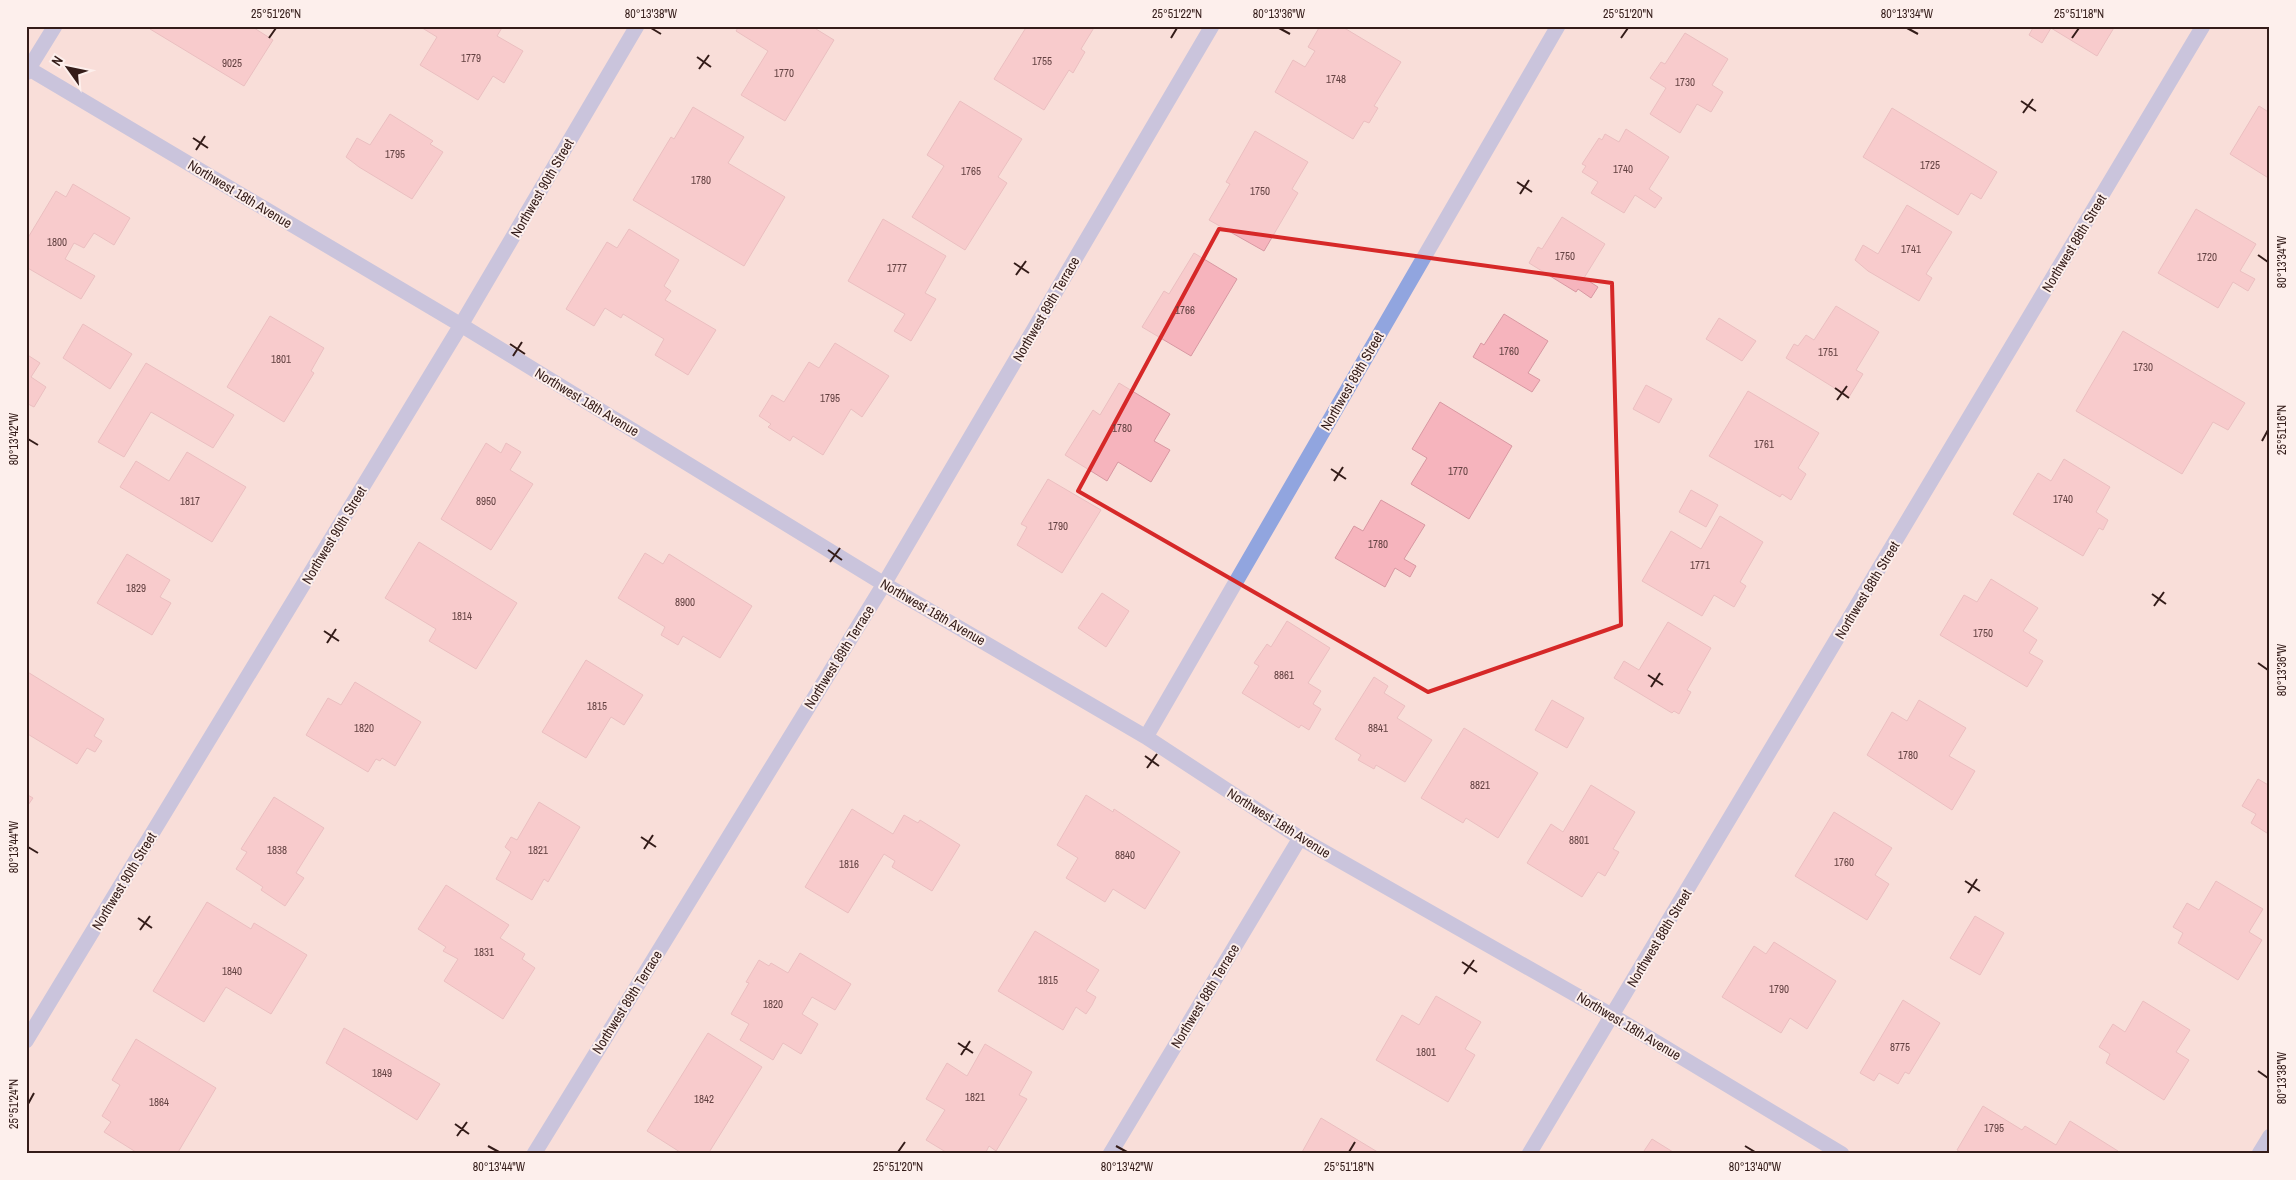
<svg xmlns="http://www.w3.org/2000/svg" width="2296" height="1180" viewBox="0 0 2296 1180" font-family="'Archivo Narrow',sans-serif">
<style>
.building{fill:#f6b4bd;stroke:#d898a2}
.lines{fill:none;stroke-linecap:round;stroke-linejoin:round}
.minor{stroke:#91a5df;stroke-width:15}
.tertiary{stroke:#91a5df;stroke-width:15}
.marked{fill:none;stroke:#d62828;stroke-width:4;stroke-linejoin:round}
.ticks{fill:none;stroke:#341c19;stroke-width:2}
.labels{text-anchor:middle;stroke-width:4;stroke-linejoin:round;paint-order:stroke}
.number-label{font-size:11px;fill:#644242}
.street-label{font-size:14px;fill:#341c19;stroke:#fdefec}
.neatline{fill:none;stroke:#341c19;stroke-width:2}
.ticks-label{font-size:12px;text-anchor:middle;fill:#341c19}
</style>
<rect width="100%" height="100%" fill="#f9ded9"/>
<!-- building -->
<path class="building" d="M152,26H251L273,40L244,86L150,29Z
M419,26H503L497,36L523,51L504,83L493,76L478,100L420,65L437,37Z
M739,26H818L816,29L834,40L785,121L741,95L768,51L736,31Z
M1027,26H1095L1081,49L1085,52L1073,73L1069,70L1044,110L994,79Z
M1320,26H1341L1401,62L1374,106L1378,108L1369,123L1364,121L1353,139L1275,92L1293,60L1305,67L1315,51L1308,47Z
M2034,26H2115L2097,56L2051,28L2042,43L2029,35Z
M1685,33L1728,59L1712,85L1723,92L1711,112L1697,104L1680,133L1650,114L1666,88L1650,78L1661,62L1665,64Z
M960,101L1022,139L998,177L1007,183L965,250L912,217L944,166L927,155Z
M2259,106L2270,113V179L2230,154Z
M693,107L744,137L728,163L785,197L744,266L633,200L671,137L674,139Z
M1892,108L1997,172L1981,199L1971,193L1958,215L1863,157Z
M390,114L433,141L430,144L443,152L412,199L359,167L346,157L357,138L370,145Z
M1626,129L1669,157L1649,189L1662,198L1655,208L1635,195L1624,213L1591,193L1598,182L1582,172L1586,166L1582,164L1599,138L1602,140L1605,134L1619,142Z
M1255,131L1308,162L1292,189L1298,193L1264,251L1209,220L1230,184L1226,182Z
M73,184L130,218L114,245L94,233L84,248L74,243L65,259L95,276L81,299L26,267V241L56,191L66,197Z
M1907,205L1952,232L1926,274L1932,278L1919,301L1868,271L1855,260L1863,245L1878,254Z
M2196,209L2256,244L2240,271L2255,279L2248,291L2233,282L2218,308L2158,273Z
M1562,217L1605,244L1584,278L1598,287L1591,298L1578,289L1576,292L1529,263L1538,247L1542,249Z
M883,219L946,256L925,293L936,299L911,341L894,331L905,314L848,281Z
M629,229L679,260L664,286L671,291L665,300L716,330L688,375L655,355L664,339L623,314L621,318L605,308L594,326L566,309L607,242L617,248Z
M1194,253L1237,279L1191,356L1142,327L1164,291L1169,294Z
M1836,306L1879,332L1856,370L1863,374L1849,397L1786,358L1794,344L1798,346L1806,335L1814,340Z
M1504,314L1548,341L1528,373L1540,380L1532,392L1473,357L1481,343L1484,345Z
M270,316L324,348L311,371L314,373L284,422L227,387Z
M1719,318L1756,341L1742,361L1706,339Z
M83,324L132,354L110,389L63,358Z
M2123,331L2245,403L2228,430L2213,422L2182,474L2076,411Z
M835,343L889,376L862,417L851,409L823,455L793,436L790,441L768,427L771,424L759,416L772,395L784,402L809,362L819,368Z
M26,354L40,363L31,377L46,387L34,407L26,403Z
M146,363L234,415L213,448L151,412L124,457L98,442Z
M1119,383L1170,414L1154,441L1170,450L1151,482L1118,462L1107,481L1065,455L1093,410L1100,415Z
M1646,385L1672,399L1659,423L1633,409Z
M1748,391L1819,433L1798,468L1806,474L1791,500L1782,494L1780,497L1709,456Z
M1440,402L1512,446L1469,519L1411,484L1427,458L1412,449Z
M486,443L501,453L506,443L521,452L510,470L533,484L491,550L441,519Z
M187,452L246,487L212,542L120,487L136,461L169,481Z
M2064,459L2110,487L2096,512L2108,520L2103,530L2099,528L2083,556L2013,514L2038,473L2051,481Z
M1048,479L1101,510L1062,573L1017,545L1027,527L1021,524Z
M1691,490L1718,505L1706,527L1679,512Z
M1381,500L1425,525L1404,559L1416,566L1410,577L1395,568L1385,587L1335,558L1354,526L1363,531Z
M1720,516L1763,542L1740,582L1746,586L1734,607L1714,595L1702,616L1642,581L1671,531L1701,549Z
M419,542L517,603L476,669L429,641L436,629L385,598Z
M645,553L663,564L669,554L752,606L720,658L683,636L678,645L661,635L665,627L618,598Z
M127,554L170,580L160,597L171,603L152,635L97,603Z
M1991,579L2038,608L2023,631L2037,640L2029,653L2043,661L2027,687L1940,635L1964,595L1977,602Z
M1102,593L1129,611L1106,647L1078,628Z
M1287,621L1330,648L1308,683L1321,691L1313,704L1321,709L1309,730L1301,725L1299,728L1242,693L1259,666L1254,663L1267,644L1271,647Z
M1668,622L1711,648L1687,690L1691,692L1679,714L1674,711L1672,713L1614,678L1624,661L1639,670Z
M586,660L643,695L624,725L611,717L586,758L542,732Z
M26,671L104,719L94,736L102,741L95,752L87,748L77,764L26,733Z
M1374,677L1388,686L1384,693L1405,706L1397,718L1432,740L1405,782L1376,765L1374,769L1358,760L1361,755L1335,739Z
M355,682L421,722L395,766L382,758L380,761L376,759L368,772L306,735L328,698L341,705Z
M1552,700L1584,718L1567,748L1535,730Z
M1919,700L1966,728L1949,756L1975,771L1952,810L1867,755L1892,712L1907,721Z
M1464,728L1538,773L1498,838L1466,818L1463,823L1421,798Z
M2258,779L2270,786V835L2251,823L2256,814L2242,806Z
M1591,785L1635,812L1613,849L1619,852L1605,876L1598,872L1582,897L1527,863L1551,824L1563,832Z
M26,794L33,798L26,808Z
M1086,795L1113,812L1114,809L1180,852L1145,909L1113,889L1105,902L1066,878L1078,858L1057,845Z
M274,797L324,828L296,873L304,878L285,906L261,890L263,887L236,869L247,852L241,849Z
M539,802L580,827L548,882L544,879L532,900L496,879L511,852L505,847L511,837L517,840Z
M852,809L893,834L904,815L918,823L920,820L960,845L932,891L892,867L895,861L884,854L848,913L805,887Z
M1834,812L1892,848L1875,875L1889,884L1867,920L1795,876Z
M2216,881L2263,909L2249,932L2262,940L2238,980L2178,943L2183,933L2173,927L2187,903L2199,910Z
M446,885L509,925L500,938L525,954L522,959L535,968L503,1019L444,981L458,959L443,951L446,947L418,929Z
M207,902L251,929L254,923L307,955L271,1014L226,987L204,1022L153,991Z
M1975,916L2004,933L1980,975L1950,958Z
M1035,931L1099,970L1086,991L1096,997L1092,1005L1086,1014L1076,1007L1063,1030L998,991Z
M1774,942L1836,981L1807,1029L1790,1018L1781,1033L1722,997L1754,946L1766,954Z
M800,953L851,984L835,1010L812,997L802,1014L818,1024L801,1054L783,1043L773,1060L740,1040L749,1024L731,1014L749,983L746,982L759,960L769,966L771,963L788,973Z
M1436,996L1481,1022L1465,1049L1475,1055L1448,1102L1376,1060L1402,1015L1419,1025Z
M1903,1000L1940,1023L1909,1074L1905,1072L1898,1084L1879,1073L1874,1081L1860,1073Z
M2143,1001L2190,1030L2176,1052L2189,1060L2164,1100L2106,1063L2110,1054L2099,1047L2113,1024L2125,1032Z
M344,1028L440,1084L417,1120L326,1063Z
M708,1033L762,1067L708,1154H683L647,1131Z
M136,1039L216,1088L177,1154H139L104,1132L111,1122L102,1116L120,1085L112,1080Z
M985,1044L1032,1072L1019,1095L1027,1099L996,1151L989,1146L985,1154H949L926,1140L945,1110L926,1099L947,1063L967,1076Z
M1983,1106L2022,1130L2025,1126L2056,1145L2070,1121L2118,1151L2117,1154H1963L1957,1150Z
M1321,1118L1381,1154H1301Z
M1652,1139L1673,1152L1675,1154H1642Z"/>
<g class="lines">
<!-- minor -->
<path class="minor" d="M26,67L461,325L884,584L1146,737L1300,838L1613,1016L1842,1154
M26,73L55,26
M1146,737L1558,26
M26,1041L461,325L637,26
M534,1154L884,584L1212,26
M1110,1154L1300,838
M1529,1154L2203,26"/>
<!-- tertiary -->
<path class="tertiary" d="M2259,1154L2270,1136"/>
</g>
<!-- marked area -->
<path d="M0 0H2296V1180H0ZM1219,229L1612,283L1621,625L1428,692L1078,491Z" fill="#f9ded9" fill-opacity=".55" fill-rule="evenodd"/>
<path class="marked" d="M1219,229L1612,283L1621,625L1428,692L1078,491Z"/>
<!-- ticks -->
<path class="ticks" d="M651,28L661,34M1279,28L1290,34M1907,28L1918,34M269,38L276,28M1171,38L1177,28M1621,38L1628,28M2072,38L2079,28M697,57L711,67M699,69L709,55M2021,101L2036,111M2023,113L2033,99M193,138L208,148M196,150L205,136M1517,182L1532,192M1520,194L1529,180M2258,255L2268,262M1014,263L1029,273M1016,275L1026,261M510,344L525,354M513,356L522,342M1835,388L1849,398M1837,400L1847,386M28,439L38,445M2262,441L2268,430M1331,469L1346,479M1334,481L1343,467M828,550L842,560M830,562L840,548M2152,594L2166,604M2154,606L2164,592M324,631L339,641M327,643L336,629M2258,663L2268,670M1648,675L1663,685M1651,687L1660,673M1145,756L1159,766M1147,768L1157,754M641,837L656,847M28,847L38,853M644,849L653,835M1965,881L1980,891M1968,893L1977,879M138,918L152,928M140,930L150,916M1462,962L1477,972M1464,974L1474,960M958,1043L973,1053M961,1055L970,1041M2258,1071L2268,1078M28,1104L34,1093M455,1124L469,1134M457,1136L467,1122M488,1146L499,1152M1116,1146L1127,1152M1745,1146L1755,1152M898,1152L905,1142M1349,1152L1355,1142"/>
<g class="labels">
<!-- number labels -->
<g class="number-label">
<text x="471" y="62">1779</text>
<text x="1042" y="65">1755</text>
<text x="232" y="67">9025</text>
<text x="784" y="77">1770</text>
<text x="1336" y="83">1748</text>
<text x="1685" y="86">1730</text>
<text x="395" y="158">1795</text>
<text x="1930" y="169">1725</text>
<text x="1623" y="173">1740</text>
<text x="971" y="175">1765</text>
<text x="701" y="184">1780</text>
<text x="1260" y="195">1750</text>
<text x="57" y="246">1800</text>
<text x="1911" y="253">1741</text>
<text x="1565" y="260">1750</text>
<text x="2207" y="261">1720</text>
<text x="897" y="272">1777</text>
<text x="1185" y="314">1766</text>
<text x="1509" y="355">1760</text>
<text x="1828" y="356">1751</text>
<text x="281" y="363">1801</text>
<text x="2143" y="371">1730</text>
<text x="830" y="402">1795</text>
<text x="1122" y="432">1780</text>
<text x="1764" y="448">1761</text>
<text x="1458" y="475">1770</text>
<text x="2063" y="503">1740</text>
<text x="190" y="505">1817</text>
<text x="486" y="505">8950</text>
<text x="1058" y="530">1790</text>
<text x="1378" y="548">1780</text>
<text x="1700" y="569">1771</text>
<text x="136" y="592">1829</text>
<text x="685" y="606">8900</text>
<text x="462" y="620">1814</text>
<text x="1983" y="637">1750</text>
<text x="1284" y="679">8861</text>
<text x="597" y="710">1815</text>
<text x="364" y="732">1820</text>
<text x="1378" y="732">8841</text>
<text x="1908" y="759">1780</text>
<text x="1480" y="789">8821</text>
<text x="1579" y="844">8801</text>
<text x="277" y="854">1838</text>
<text x="538" y="854">1821</text>
<text x="1125" y="859">8840</text>
<text x="1844" y="866">1760</text>
<text x="849" y="868">1816</text>
<text x="484" y="956">1831</text>
<text x="232" y="975">1840</text>
<text x="1048" y="984">1815</text>
<text x="1779" y="993">1790</text>
<text x="773" y="1008">1820</text>
<text x="1900" y="1051">8775</text>
<text x="1426" y="1056">1801</text>
<text x="382" y="1077">1849</text>
<text x="975" y="1101">1821</text>
<text x="704" y="1103">1842</text>
<text x="159" y="1106">1864</text>
<text x="1994" y="1132">1795</text>
</g>
<!-- street labels -->
<g class="street-label">
<text transform="translate(542 188) rotate(-60)" y="5">Northwest 90th Street</text>
<text transform="translate(240 194) rotate(31)" y="5">Northwest 18th Avenue</text>
<text transform="translate(2074 243) rotate(-59)" y="5">Northwest 88th Street</text>
<text transform="translate(1046 309) rotate(-60)" y="5">Northwest 89th Terrace</text>
<text transform="translate(1352 381) rotate(-60)" y="5">Northwest 89th Street</text>
<text transform="translate(587 402) rotate(31)" y="5">Northwest 18th Avenue</text>
<text transform="translate(334 535) rotate(-59)" y="5">Northwest 90th Street</text>
<text transform="translate(1867 590) rotate(-59)" y="5">Northwest 88th Street</text>
<text transform="translate(933 612) rotate(30)" y="5">Northwest 18th Avenue</text>
<text transform="translate(839 657) rotate(-58)" y="5">Northwest 89th Terrace</text>
<text transform="translate(1279 823) rotate(32)" y="5">Northwest 18th Avenue</text>
<text transform="translate(124 881) rotate(-59)" y="5">Northwest 90th Street</text>
<text transform="translate(1659 938) rotate(-59)" y="5">Northwest 88th Street</text>
<text transform="translate(1205 996) rotate(-59)" y="5">Northwest 88th Terrace</text>
<text transform="translate(627 1002) rotate(-58)" y="5">Northwest 89th Terrace</text>
<text transform="translate(1629 1026) rotate(31)" y="5">Northwest 18th Avenue</text>
</g>
</g>
<!-- border -->
<rect width="2296" height="1180" fill="none" stroke="#fdefec" stroke-width="55"/>
<!-- north arrow -->
<g transform="translate(68 68) rotate(303)" stroke="#fdefec" stroke-width="4" paint-order="stroke">
<path d="M0-4L9 19L0 12L-9 19Z" fill="#341c19"/>
<text y="-8" font-size="14" font-weight="bold" text-anchor="middle" fill="#341c19">N</text>
</g>
<rect x="28" y="28" width="2240" height="1124" class="neatline"/>
<g class="ticks-label">
<text x="276" y="18">25°51'26"N</text>
<text x="651" y="18">80°13'38"W</text>
<text x="1177" y="18">25°51'22"N</text>
<text x="1279" y="18">80°13'36"W</text>
<text x="1628" y="18">25°51'20"N</text>
<text x="1907" y="18">80°13'34"W</text>
<text x="2079" y="18">25°51'18"N</text>
<text transform="translate(2282 262) rotate(-90)" y="4">80°13'34"W</text>
<text transform="translate(2282 430) rotate(-90)" y="4">25°51'16"N</text>
<text transform="translate(14 439) rotate(-90)" y="4">80°13'42"W</text>
<text transform="translate(2282 670) rotate(-90)" y="4">80°13'36"W</text>
<text transform="translate(14 847) rotate(-90)" y="4">80°13'44"W</text>
<text transform="translate(2282 1078) rotate(-90)" y="4">80°13'38"W</text>
<text transform="translate(14 1104) rotate(-90)" y="4">25°51'24"N</text>
<text x="499" y="1171">80°13'44"W</text>
<text x="898" y="1171">25°51'20"N</text>
<text x="1127" y="1171">80°13'42"W</text>
<text x="1349" y="1171">25°51'18"N</text>
<text x="1755" y="1171">80°13'40"W</text>
</g>
</svg>
